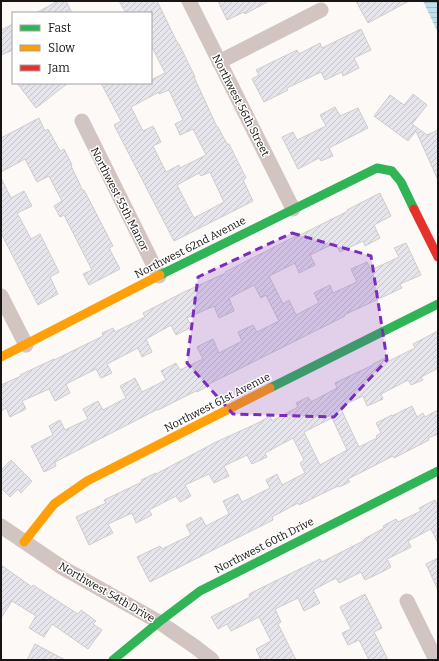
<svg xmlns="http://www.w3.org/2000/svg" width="439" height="661" viewBox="0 0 439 661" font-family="Bitter,serif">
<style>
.water{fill:url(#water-rules)}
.building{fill:url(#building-hatch);stroke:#cecccd;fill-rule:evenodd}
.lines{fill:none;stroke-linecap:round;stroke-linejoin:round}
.street{stroke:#d2c4c0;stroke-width:15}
.fast{stroke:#30b455;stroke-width:9}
.slow{stroke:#ff9f0a;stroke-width:9}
.jam{stroke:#e5322d;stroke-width:9}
.marked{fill:#7b2cbf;fill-opacity:0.2;stroke:#7b2cbf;stroke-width:3;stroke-dasharray:8 5;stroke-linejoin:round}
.labels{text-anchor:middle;stroke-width:3;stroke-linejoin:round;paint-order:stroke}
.street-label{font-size:11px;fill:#181514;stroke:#fff}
</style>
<defs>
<pattern id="water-rules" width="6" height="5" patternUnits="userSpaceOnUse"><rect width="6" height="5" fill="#bee0eb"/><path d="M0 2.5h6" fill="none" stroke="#a3bfc9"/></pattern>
<pattern id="building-hatch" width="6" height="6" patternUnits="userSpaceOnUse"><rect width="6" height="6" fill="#e5e5eb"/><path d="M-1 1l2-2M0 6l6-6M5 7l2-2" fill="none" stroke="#c4c4c9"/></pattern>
</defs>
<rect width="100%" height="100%" fill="#fcf9f7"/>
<!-- water -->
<path class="water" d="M423,1H438V33Z"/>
<!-- building -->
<path class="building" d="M58,1H66L72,13H36Z
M119,1H157L178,44H179L195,77H194L217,127H218L227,144H229L246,178L243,180L253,201L174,241L114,125L121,121L101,83H151V80L165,73L151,45V13H126ZM169,90L183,120L175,124L180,135L193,129L206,155L180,168L179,165L166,172L153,146L161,142L153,126L143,131L131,107L159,92V94ZM210,172L224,202L194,218L177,185L199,173L201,176Z
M218,1H269L245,14L244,12L227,20Z
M356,1H409L368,23Z
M13,24V50L1,55V30Z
M361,29L371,50L354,58L359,68L343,76L342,72L325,80L321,72L287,88L288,90L264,102L252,79L259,75L256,70L297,50L299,54L320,43L322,48Z
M17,83H68L36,108Z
M413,94L427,105L412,124L427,135L438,130V180L416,131L408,141L374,116L390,95L404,105Z
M335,107L340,116L358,108L368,128L329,148L333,156L321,161L319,158L298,169L282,137L293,132L297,140L326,126L320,115Z
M39,118L45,131L48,129L60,151L64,149L72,165L71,166L83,191L84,190L113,246L109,248L120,269L89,285L83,274L92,270L64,215L60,217L54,206L62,201L49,176L37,182L25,159L1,172V138Z
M1,178L11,198L24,191L32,206L17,213L31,239L40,234L59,272L50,277L58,294L38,305L1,233Z
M380,193L391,216L374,225L380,238L365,246L363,241L340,252L335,243L310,255L315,265L299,273L295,263L269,276L283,304L289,300L296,315L319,303L314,293L330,285L333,293L357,282L351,269L367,262L371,270L399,257L394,248L406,243L421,275L400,284L402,288L344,315L345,316L205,386L206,387L197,392L196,391L158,410V409L55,462L56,466L44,472L31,446L53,435L49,426L60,420L65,430L88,419L83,409L98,401L103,410L126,398L120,386L135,378L142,392L166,380L161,371L176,363L180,370L203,359L197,347L213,339L219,353L242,341L238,332L253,325L257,332L279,321L266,295L261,298L254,285L229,298L234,311L219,318L214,306L187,318L192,327L176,335L171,325L146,339L152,352L142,357L138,348L107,364L112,373L101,378L96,369L66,384L70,393L55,401L49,389L22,401L26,409L10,417L6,408L1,411V385L21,376L20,375L54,359V360L103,336L102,333L113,328L115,332L145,317L143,313L184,292L226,273L225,272L300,234V235L348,211L347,210Z
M438,331V368L421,377L423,380L411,385L408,380L381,394L383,399L367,406L363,396L340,407L359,447L377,438L376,436L381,433L376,423L392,415V416L412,406L417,417L423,413L425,417L438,410V434L428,438L429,440L394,458L393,456L348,479L350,482L339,487L338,486L299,505L298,503L272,517L273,520L217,548L150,582L137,557L160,546L162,549L191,535L186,525L201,517L206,526L229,514L223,501L238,494L242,502L270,488L266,480L277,474L282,485L305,473L300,463L304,460L293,438L265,453L267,457L252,464L247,455L224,466L229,476L214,483L209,474L185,485L191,496L180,502L176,496L149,510L152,515L136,523L132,513L108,524L113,533L89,545L76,517L106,503L104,500L142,482L141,480L156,473V474L216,442L258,423L270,416L272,421L298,407L296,403L308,397L311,402L337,388L335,383L373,365V364L385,358L387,362L415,348L413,344ZM332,418L347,450L320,465L304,432Z
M11,460L32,481L21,493L18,489L10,497L1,488V470Z
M435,500L438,506V543L431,529L408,541L411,547L387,559L391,567L382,572L365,580L361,572L339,583L336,578L313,590L320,603L304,611L298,598L275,609L281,622L278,624L296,660H261L256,649L271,641L259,617L231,631L227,624L218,629L211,617L250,597L249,594L320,559L322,562L365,540L364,539L384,528L383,526L396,519L398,522L421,511L419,508Z
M438,558V590L426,564Z
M1,565L32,587L33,585L78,614L81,610L96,621L93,624L102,630L88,649L52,624L44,637L29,628L36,616L12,601L1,618Z
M365,594L382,628L374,632L388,660H369L359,640L348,645L342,633L351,629L340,607Z
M35,644L65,660H27Z"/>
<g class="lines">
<!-- street -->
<path class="street" d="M189,1L293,209
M219,62L321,10
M82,121L159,276
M1,296L26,345
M1,526L63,568L159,622L194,646L212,660
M407,601L436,660"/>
<!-- fast -->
<path class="fast" d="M160,275L377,168L392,171L401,182L414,209
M270,388L438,304
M113,660L159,622L200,591L438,471"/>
<!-- slow -->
<path class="slow" d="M1,357L160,275
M24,542L54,504L87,481L270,388"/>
<!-- jam -->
<path class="jam" d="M414,209L438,257"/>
</g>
<!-- marked area -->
<path class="marked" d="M292,233L371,256L387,360L334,417L233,414L187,363L198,277Z"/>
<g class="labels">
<!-- street labels -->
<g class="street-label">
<text transform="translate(241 105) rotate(63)" y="4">Northwest 56th Street</text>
<text transform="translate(120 199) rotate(63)" y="4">Northwest 55th Manor</text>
<text transform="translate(190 247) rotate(-27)" y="4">Northwest 62nd Avenue</text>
<text transform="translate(217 402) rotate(-27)" y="4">Northwest 61st Avenue</text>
<text transform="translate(264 545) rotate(-27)" y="4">Northwest 60th Drive</text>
<text transform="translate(107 592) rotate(30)" y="4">Northwest 54th Drive</text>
</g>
</g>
<!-- border -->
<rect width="439" height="661" fill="none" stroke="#181514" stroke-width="4"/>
<!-- legend -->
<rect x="12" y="12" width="140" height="72" fill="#ffffff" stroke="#a3a1a1"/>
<rect x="20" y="25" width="20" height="6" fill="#30b455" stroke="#a3a1a1"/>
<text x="48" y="32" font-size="12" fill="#181514">Fast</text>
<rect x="20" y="45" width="20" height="6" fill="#ff9f0a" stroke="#a3a1a1"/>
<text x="48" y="52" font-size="12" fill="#181514">Slow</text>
<rect x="20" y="65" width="20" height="6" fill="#e5322d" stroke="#a3a1a1"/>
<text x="48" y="72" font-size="12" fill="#181514">Jam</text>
</svg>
